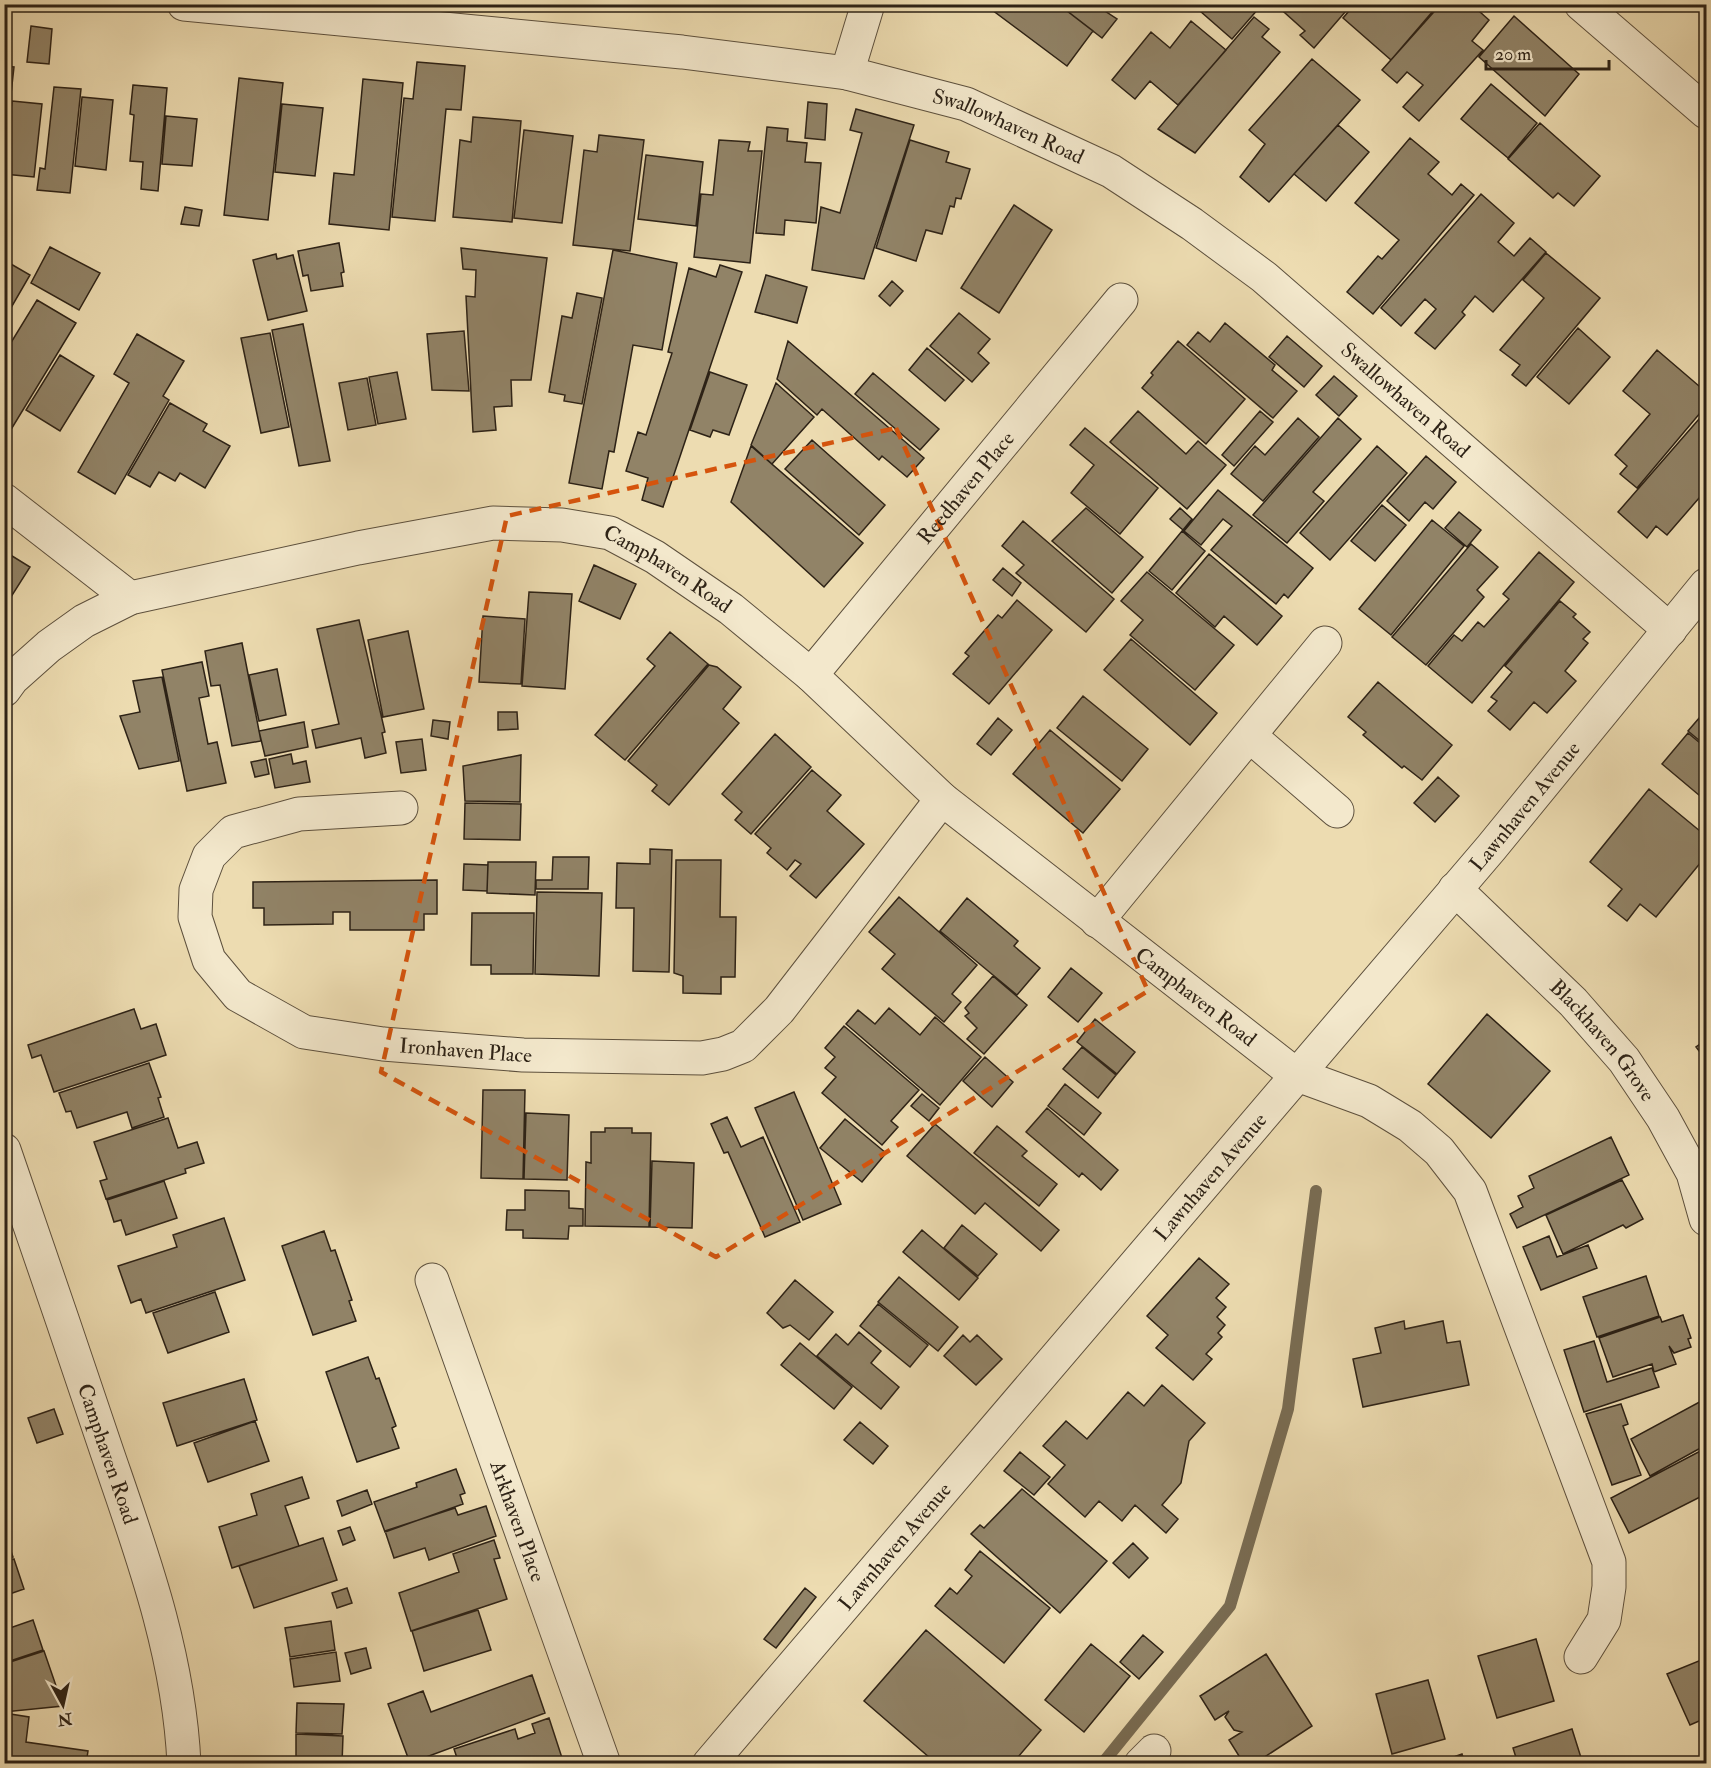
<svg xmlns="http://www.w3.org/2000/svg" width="1711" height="1768" viewBox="0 0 1711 1768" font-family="'IM FELL Double Pica',serif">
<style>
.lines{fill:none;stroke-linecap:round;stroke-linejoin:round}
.stream{stroke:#796c53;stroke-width:12}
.building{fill:#918367;stroke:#2d2216;stroke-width:1.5}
.minor-casing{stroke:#5d503d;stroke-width:35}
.tertiary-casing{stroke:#5d503d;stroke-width:35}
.minor{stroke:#f3e8cc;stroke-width:33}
.tertiary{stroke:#f3e8cc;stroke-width:33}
.marked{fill:none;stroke:#d5540d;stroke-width:4.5;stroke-dasharray:12 8;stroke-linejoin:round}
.labels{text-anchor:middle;stroke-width:4.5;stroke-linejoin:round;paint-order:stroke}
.street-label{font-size:21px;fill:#2d2216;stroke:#f3e8cc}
</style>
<rect width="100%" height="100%" fill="#eddcb1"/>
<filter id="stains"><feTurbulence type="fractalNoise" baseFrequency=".00333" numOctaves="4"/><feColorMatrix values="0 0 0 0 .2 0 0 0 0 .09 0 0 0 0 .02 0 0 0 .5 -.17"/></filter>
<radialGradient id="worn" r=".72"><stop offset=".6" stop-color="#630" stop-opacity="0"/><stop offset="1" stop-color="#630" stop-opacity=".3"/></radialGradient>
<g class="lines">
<!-- stream -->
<path class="stream" d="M1102,1764L1230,1606L1288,1409L1316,1191"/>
</g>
<!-- building -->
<path class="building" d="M984,4H1058L1093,31L1067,66Z
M1058,4H1110L1105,11L1117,19L1102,38Z
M1192,4H1255L1259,8L1232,39Z
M1275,4H1352L1314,48L1300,35L1305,31Z
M1355,4H1439L1391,60L1343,18Z
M1441,4H1471L1489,20L1472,41L1483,50L1419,121L1403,107L1423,85L1407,72L1397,83L1382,70Z
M1514,16L1579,74L1545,116L1479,57Z
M1254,17L1269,29L1262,37L1280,52L1195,153L1158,129Z
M1191,21L1226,50L1178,105L1150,81L1135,99L1112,80L1151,32L1170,48Z
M31,26L52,29L49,64L27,62Z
M1312,59L1360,100L1269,202L1240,177L1265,144L1249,130Z
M417,62L465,66L461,110L446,109L435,221L392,217L404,98L413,99Z
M4,66L14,67L5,148H4Z
M239,78L283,83L268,220L224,215Z
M363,79L403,83L389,230L329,224L334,173L354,175Z
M1491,84L1537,123L1508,158L1461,119Z
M133,85L167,88L158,191L141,189L143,162L130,161L134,115L130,114Z
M54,87L81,89L70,193L37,190L40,168L45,169Z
M82,97L113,100L106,170L75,166Z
M12,101L42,104L34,177L4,174Z
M808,102L827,104L825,140L805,138Z
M282,104L323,108L315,176L275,172Z
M856,109L914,125L864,279L812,270L821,207L840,213L862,133L850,130Z
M166,116L197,119L192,166L162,164Z
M473,117L521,121L512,222L453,217L460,140L471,142Z
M1540,123L1600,176L1574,206L1558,193L1553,198L1508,159Z
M1338,125L1369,152L1326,201L1294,174Z
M767,127L788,129L787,141L807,143L805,162L821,163L816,223L785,220L784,235L756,233Z
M524,130L573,136L562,223L514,218Z
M599,135L644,140L630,251L573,245L584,150L597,152Z
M1410,138L1439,162L1428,174L1452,195L1461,184L1474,195L1373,314L1347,292L1378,256L1382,259L1399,240L1355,203Z
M719,140L750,142L748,151H762L750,263L694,257L701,194L713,195Z
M910,140L949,152L946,162L970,169L961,199L956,198L954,207L950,206L942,234L926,230L916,261L876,248Z
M646,155L703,162L696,226L638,219Z
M1481,194L1514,223L1498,242L1514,256L1530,238L1546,252L1493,312L1475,296L1462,312L1465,315L1435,349L1415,333L1436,309L1425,299L1401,326L1381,308Z
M1014,205L1052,230L999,313L961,288Z
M185,207L202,210L199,226L181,224Z
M339,243L344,272L341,273L343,286L311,291L308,275L303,276L298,251Z
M50,247L100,273L79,310L31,283Z
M461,248L547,258L531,380H511L512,406L494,407L496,430L473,432L466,296L475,297L476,270L463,269Z
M613,250L677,263L662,350L633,345L614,452L609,451L602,489L569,483Z
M1546,253L1600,298L1526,386L1512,375L1520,365L1500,350L1544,298L1523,280Z
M276,254L277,259L293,255L307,311L268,320L253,260Z
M4,260L30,275L8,313L4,311Z
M720,265L742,272L663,507L642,500L648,478L626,471L638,432L646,435L672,353L668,352L689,268L716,277Z
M766,275L807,287L797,323L755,312Z
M892,281L903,291L890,306L879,296Z
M577,293L602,298L582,404L564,401L565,395L549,392L562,316L572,318Z
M37,300L76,323L4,441V354Z
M959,313L990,339L978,353L989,363L972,382L930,346Z
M1225,323L1275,365L1272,370L1297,391L1273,418L1187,345L1198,332L1210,342Z
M303,324L330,461L299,466L272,330Z
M1578,328L1610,357L1569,404L1537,377Z
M464,331L469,391L432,390L427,334Z
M270,333L289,427L261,433L241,338Z
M137,334L184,361L163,396L169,400L115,494L78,472L129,383L114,374Z
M1287,336L1322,366L1304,387L1269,357Z
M788,341L924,458L907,477L882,456L879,460L822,409L817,415L777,379Z
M1178,341L1245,399L1206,444L1142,388L1153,375L1151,373Z
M927,348L964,380L945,401L909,370Z
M1657,350L1706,392V406L1637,488L1620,474L1627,466L1615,455L1650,414L1623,391Z
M60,355L94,376L60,431L26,410Z
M397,372L406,419L378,424L369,377Z
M710,372L747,385L729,435L713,430L710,437L690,430Z
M873,373L939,429L920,450L855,394Z
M1334,376L1357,396L1339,416L1316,395Z
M367,378L376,425L348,430L339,383Z
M776,383L814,417L772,464L751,445Z
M170,403L207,424L203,431L230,446L205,488L180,473L175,481L159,472L150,487L128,475Z
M1138,411L1186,454L1198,441L1226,465L1187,509L1110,442Z
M1260,411L1273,422L1234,466L1222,455Z
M1706,411V490L1667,535L1656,526L1647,538L1618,512Z
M1298,418L1319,437L1263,501L1231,474L1255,446L1265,455Z
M1338,418L1361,439L1313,492L1324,501L1287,543L1253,515Z
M1085,428L1158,488L1120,534L1071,493L1094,465L1070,445Z
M812,440L885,505L859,535L785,469Z
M751,446L863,543L824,587L731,502Z
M1377,446L1407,473L1330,560L1300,533Z
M1426,456L1456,482L1433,509L1425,502L1409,521L1387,501Z
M1218,490L1313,568L1288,598L1284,594L1276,604L1211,550L1232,526L1223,519L1201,545L1184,531Z
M1382,505L1406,525L1375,561L1351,541Z
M1086,508L1143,557L1112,593L1052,541Z
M1180,508L1192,519L1183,530L1170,519Z
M1459,512L1481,530L1467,547L1445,528Z
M1432,520L1464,546L1391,635L1359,609Z
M1023,521L1114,599L1086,632L1016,573L1024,565L1002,546Z
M1182,531L1205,551L1172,590L1149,571Z
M1471,544L1498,567L1477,590L1484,597L1426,665L1392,637Z
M4,551L30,567L4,608Z
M1539,552L1574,582L1472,703L1428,666L1454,635L1462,641L1478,622L1484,627L1509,599L1503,594Z
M1209,554L1282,616L1257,645L1224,616L1215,627L1176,593Z
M594,565L636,584L620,619L579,601Z
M1003,568L1021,583L1012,596L993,580Z
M1147,572L1234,645L1195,690L1130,635L1143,620L1121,601Z
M529,592L572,594L565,689L522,686Z
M1017,600L1052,630L989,704L953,674L969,656L965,653L998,615L1002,618Z
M1560,601L1576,614L1573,617L1590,632L1583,639L1588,643L1565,671L1576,681L1547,713L1534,702L1510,730L1488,711L1497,701L1491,697L1512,672L1505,666Z
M483,616L525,619L521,684L479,682Z
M359,620L385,732L382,733L386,753L365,758L361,738L316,748L312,730L339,724L317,629Z
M408,631L424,709L383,717L368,640Z
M670,632L708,664L625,760L595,735L655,666L647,659Z
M1131,639L1217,713L1190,745L1104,670Z
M242,643L261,741L232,746L220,685L211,686L205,651Z
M202,662L209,696L199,698L208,744L217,742L226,783L187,791L162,670Z
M709,665L717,667L741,687L723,709L739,723L669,805L652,791L657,785L628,761Z
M277,669L286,715L259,721L249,675Z
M162,677L179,761L139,769L120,716L140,712L133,681Z
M1378,682L1452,745L1422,780L1404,766L1402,768L1363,735L1366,732L1348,717Z
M1083,696L1148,749L1122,781L1057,728Z
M1706,710V746L1688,731Z
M498,712H517L518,729L498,730Z
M998,718L1012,730L991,755L977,744Z
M433,720L450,722L448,739L431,736Z
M304,722L308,747L265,756L259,731Z
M1050,730L1120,789L1083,833L1013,774Z
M1688,733L1706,748V801L1662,764Z
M775,734L811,767L751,834L735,820L742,812L722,794Z
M422,739L426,770L401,773L396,742Z
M291,754L293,764L306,761L310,782L275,788L269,759Z
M521,755L520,802L465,801L463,766Z
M266,759L269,774L255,777L251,762Z
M812,770L841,795L827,811L864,844L816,898L790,876L801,864L795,860L787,870L767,853L771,848L755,834Z
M1438,777L1459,796L1435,822L1414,803Z
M1649,789L1706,836V856L1656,917L1640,904L1627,921L1608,906L1622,889L1590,862Z
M465,803L521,804L520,840L464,839Z
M650,849L672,850L669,972L633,971L634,908H616L617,863L650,864Z
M553,857H589L588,889H536V880H552Z
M676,860H721L720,917H736L735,977H721V994L683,993V976L674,973Z
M488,862H536L535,895L487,893Z
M464,864L488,865L487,891L463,890Z
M437,880V914H424V930H350V912H333V924L264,925V908H253V882Z
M537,892L602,893L599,976L535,974Z
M899,897L977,965L952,994L961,1002L944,1022L882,969L895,954L869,932Z
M967,898L1018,941L1014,946L1040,968L1017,995L940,931Z
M472,913H534L533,974H491V965H471Z
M1071,968L1102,993L1078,1022L1048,997Z
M993,976L1027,1005L984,1054L967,1039L977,1028L965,1016L969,1013L965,1008Z
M889,1008L920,1035L935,1017L981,1057L940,1105L846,1024L858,1010L875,1024Z
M134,1009L141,1029L156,1024L166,1055L54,1092L41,1055L32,1058L28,1045Z
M1487,1014L1550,1071L1491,1138L1428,1084Z
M1095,1019L1135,1052L1117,1074L1077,1042Z
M844,1026L919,1090L891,1121L898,1127L882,1145L822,1093L836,1077L825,1068L835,1057L825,1048Z
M1706,1040V1060L1696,1047Z
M1082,1047L1116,1075L1098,1098L1063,1069Z
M985,1057L1013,1082L992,1107L963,1081Z
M149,1063L161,1097L158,1098L164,1117L132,1128L127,1112L77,1128L71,1111L66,1112L59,1093Z
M1065,1084L1101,1113L1084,1135L1048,1106Z
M483,1090H525L523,1179L481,1178Z
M794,1092L841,1204L803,1220L755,1108Z
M922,1094L939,1108L929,1121L911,1106Z
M1047,1108L1118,1170L1101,1190L1082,1173L1079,1177L1026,1132Z
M526,1113L569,1115L567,1180L524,1179Z
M727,1117L741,1147L763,1137L800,1222L765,1237L728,1152L724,1153L711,1124Z
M168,1118L178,1148L197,1142L204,1163L185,1169L186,1173L106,1199L100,1181L107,1179L94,1142Z
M845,1119L886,1153L862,1182L820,1148Z
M935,1124L1059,1230L1041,1251L985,1203L975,1214L907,1156Z
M997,1126L1027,1151L1022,1156L1057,1184L1039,1206L974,1153Z
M605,1128H632V1133H651L649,1227L585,1226L586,1162L591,1163V1132H605Z
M1611,1137L1629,1175L1517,1228L1510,1214L1523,1207L1518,1196L1534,1188L1529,1176Z
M652,1161L694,1163L692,1228L650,1227Z
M1622,1180L1643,1219L1626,1228L1623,1225L1563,1254L1546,1215Z
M164,1181L177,1218L126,1235L121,1220L114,1222L107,1200Z
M525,1190L569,1191V1208L583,1209V1226H569L568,1239L523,1238V1230H506L507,1210H525Z
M224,1218L245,1280L146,1313L141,1299L131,1303L118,1266L177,1247L173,1235Z
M962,1225L997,1254L978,1276L944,1248Z
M922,1230L978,1278L959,1300L903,1252Z
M324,1231L331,1251L335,1250L352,1300L349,1301L356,1321L313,1335L282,1246Z
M1549,1236L1557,1257L1588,1245L1597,1268L1541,1290L1523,1247Z
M1199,1258L1229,1284L1216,1298L1226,1307L1217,1317L1225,1325L1218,1333L1222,1337L1206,1354L1212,1359L1193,1380L1156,1348L1168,1335L1147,1316Z
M1646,1276L1659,1316L1597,1337L1583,1297Z
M899,1277L958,1327L938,1351L878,1302Z
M795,1280L833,1312L809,1340L790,1325L783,1328L767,1313Z
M215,1292L229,1332L168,1353L153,1313Z
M878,1304L928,1345L910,1367L860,1326Z
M1683,1315L1691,1338L1688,1339L1691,1347L1674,1353L1669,1346L1676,1364L1654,1372L1652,1364L1613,1377L1599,1338L1660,1317L1662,1322Z
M1404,1321L1405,1329L1443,1321L1447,1343L1460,1341L1469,1385L1363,1407L1353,1359L1381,1353L1375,1328Z
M859,1332L881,1351L871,1363L899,1387L881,1409L817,1356L836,1334L848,1345Z
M963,1335L970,1342L977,1335L1002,1359L976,1385L944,1356Z
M1594,1341L1607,1382L1652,1368L1659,1387L1584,1412L1564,1350Z
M800,1343L852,1387L834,1409L781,1365Z
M368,1357L376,1379L379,1378L396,1426L392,1428L399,1448L357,1462L326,1372Z
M244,1379L257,1420L177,1446L163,1403Z
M1162,1385L1205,1423L1189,1441L1181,1483L1162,1505L1178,1519L1166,1533L1135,1505L1122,1521L1099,1501L1085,1517L1048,1484L1065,1465L1043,1446L1066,1421L1087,1439L1128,1392L1144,1406Z
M1705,1399L1706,1445L1650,1476L1631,1439Z
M1621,1404L1628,1424L1623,1426L1641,1475L1612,1485L1586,1414Z
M54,1409L63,1434L37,1443L28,1418Z
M255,1421L269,1461L208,1482L194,1443Z
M860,1422L888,1446L873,1464L844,1440Z
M1706,1448V1494L1629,1533L1611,1498Z
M1020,1452L1050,1477L1034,1495L1004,1471Z
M456,1469L465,1493L460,1495L463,1504L385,1532L374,1502L417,1487L416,1483Z
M302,1477L309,1498L285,1506L299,1546L232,1568L219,1527L257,1515L251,1494Z
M1022,1489L1107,1561L1060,1613L971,1534L980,1525L984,1528Z
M367,1490L372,1504L342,1516L337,1501Z
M486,1506L496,1536L429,1560L425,1548L394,1558L385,1531L455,1508L458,1515Z
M350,1527L355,1540L343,1545L338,1531Z
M4,1531L13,1557L4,1560Z
M323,1538L337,1580L254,1608L239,1566Z
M494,1540L500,1558L494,1559L507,1599L411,1631L399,1593L459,1572L453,1554Z
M1133,1543L1148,1558L1129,1578L1113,1563Z
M980,1551L1050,1608L1004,1663L935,1606L950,1588L957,1594L972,1576L965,1570Z
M14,1559L24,1589L4,1596V1562Z
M347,1588L352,1603L337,1608L332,1593Z
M805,1588L816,1597L776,1648L764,1639Z
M478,1610L491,1650L424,1671L412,1631Z
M33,1620L43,1650L4,1663V1630Z
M331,1621L335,1650L290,1657L285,1628Z
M926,1630L1041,1730L1012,1764H937L864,1701Z
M1143,1635L1163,1652L1139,1679L1120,1662Z
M1536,1639L1554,1701L1497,1718L1478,1656Z
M1091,1644L1130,1676L1084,1732L1045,1700Z
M366,1648L371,1668L351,1674L345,1653Z
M44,1651L63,1706L4,1712V1664Z
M336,1652L340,1681L294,1687L290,1659Z
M1266,1654L1312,1726L1254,1764H1244L1229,1740L1242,1732L1234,1730L1225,1717L1229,1711L1215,1720L1200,1696Z
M1706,1658V1718L1690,1725L1667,1674Z
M532,1675L545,1713L410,1763L388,1704L423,1691L431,1712Z
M1428,1680L1445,1739L1392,1754L1376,1694Z
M297,1703L344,1704L342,1734L296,1733Z
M4,1713L29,1717L26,1742L88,1751L86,1764H4Z
M549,1718L564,1764H459L454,1749L515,1729L518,1739L535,1733L532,1724Z
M1572,1729L1583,1764H1518L1513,1748Z
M296,1734L343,1736L342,1764H296Z
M1462,1754L1465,1764H1434Z"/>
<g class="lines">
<!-- minor casing -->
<g class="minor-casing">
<g id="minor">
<path id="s1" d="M184,4L682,52L847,73L966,104L1111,171L1192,224L1264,277L1670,630"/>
<path d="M847,73L868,4"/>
<path d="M4,500L130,598"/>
<path id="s2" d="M811,675L1121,300"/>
<path id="s3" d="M4,690L12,679L49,646L84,621L130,598L358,548L493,523L562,525L610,533L655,557L731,609L811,675L942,799L1295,1074L1369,1101L1410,1126L1439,1151L1470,1191L1609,1562V1587L1604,1620L1581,1657"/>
<path d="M1250,736L1337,811"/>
<path id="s4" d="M401,808L299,814L233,832L209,856L196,890L195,917L209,960L238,995L304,1032L383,1044L523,1055L702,1058L723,1054L743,1046L779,1010L942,799"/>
<path id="s5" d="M1455,889L1573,1002L1624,1060L1663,1118L1693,1173L1706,1219"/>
<path d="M1097,921L1325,643"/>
<path id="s6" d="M4,1150C39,1251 73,1351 107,1452C142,1554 179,1654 184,1764"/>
<path id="s7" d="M432,1280L604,1764"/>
<path id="s8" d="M709,1764L1491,848L1706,585"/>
<path d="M1141,1764L1154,1751"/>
</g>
</g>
<!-- tertiary casing -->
<g class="tertiary-casing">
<path id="tertiary" d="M1581,4L1706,112"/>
</g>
<!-- minor -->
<use href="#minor" class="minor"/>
<!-- tertiary -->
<use href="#tertiary" class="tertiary"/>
</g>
<!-- marked area -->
<path class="marked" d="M896,428L1148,991L716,1257L381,1072L507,516Z"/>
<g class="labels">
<!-- street labels -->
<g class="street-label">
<text dy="7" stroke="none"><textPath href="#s1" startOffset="837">Swallowhaven Road</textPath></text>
<text dy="7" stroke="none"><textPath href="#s1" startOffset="1323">Swallowhaven Road</textPath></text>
<text dy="7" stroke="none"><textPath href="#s2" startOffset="243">Reedhaven Place</textPath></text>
<text dy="7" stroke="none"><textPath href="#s3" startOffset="714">Camphaven Road</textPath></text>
<text dy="7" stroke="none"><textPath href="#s8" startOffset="1258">Lawnhaven Avenue</textPath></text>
<text dy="7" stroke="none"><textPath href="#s3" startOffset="1395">Camphaven Road</textPath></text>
<text dy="7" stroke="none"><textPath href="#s5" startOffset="212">Blackhaven Grove</textPath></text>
<text dy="7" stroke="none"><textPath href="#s4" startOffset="597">Ironhaven Place</textPath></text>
<text dy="7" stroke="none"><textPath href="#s8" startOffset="772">Lawnhaven Avenue</textPath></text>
<text dy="7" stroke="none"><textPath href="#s6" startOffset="321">Camphaven Road</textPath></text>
<text dy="7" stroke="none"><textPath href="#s7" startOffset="256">Arkhaven Place</textPath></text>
<text dy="7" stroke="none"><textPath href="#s8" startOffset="286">Lawnhaven Avenue</textPath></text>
</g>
</g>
<!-- margin -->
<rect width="1711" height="1768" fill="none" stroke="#eddcb1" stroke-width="24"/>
<rect x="6" y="6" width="1699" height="1756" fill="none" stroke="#2d2216" stroke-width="3"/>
<rect x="12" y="12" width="1687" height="1744" fill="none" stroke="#2d2216" stroke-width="1.5"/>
<!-- north arrow -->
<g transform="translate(63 1705) rotate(172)" stroke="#f3e8cc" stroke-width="4.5" paint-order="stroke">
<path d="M0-4.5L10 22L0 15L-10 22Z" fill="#2d2216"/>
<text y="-9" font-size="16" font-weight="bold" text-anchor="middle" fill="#2d2216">N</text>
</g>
<!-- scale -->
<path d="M1486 60v9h123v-9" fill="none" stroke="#2d2216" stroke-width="3"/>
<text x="1495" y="60" font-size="18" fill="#2d2216" stroke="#f3e8cc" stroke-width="4.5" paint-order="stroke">20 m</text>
<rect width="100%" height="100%" filter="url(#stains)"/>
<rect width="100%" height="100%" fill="url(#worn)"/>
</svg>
